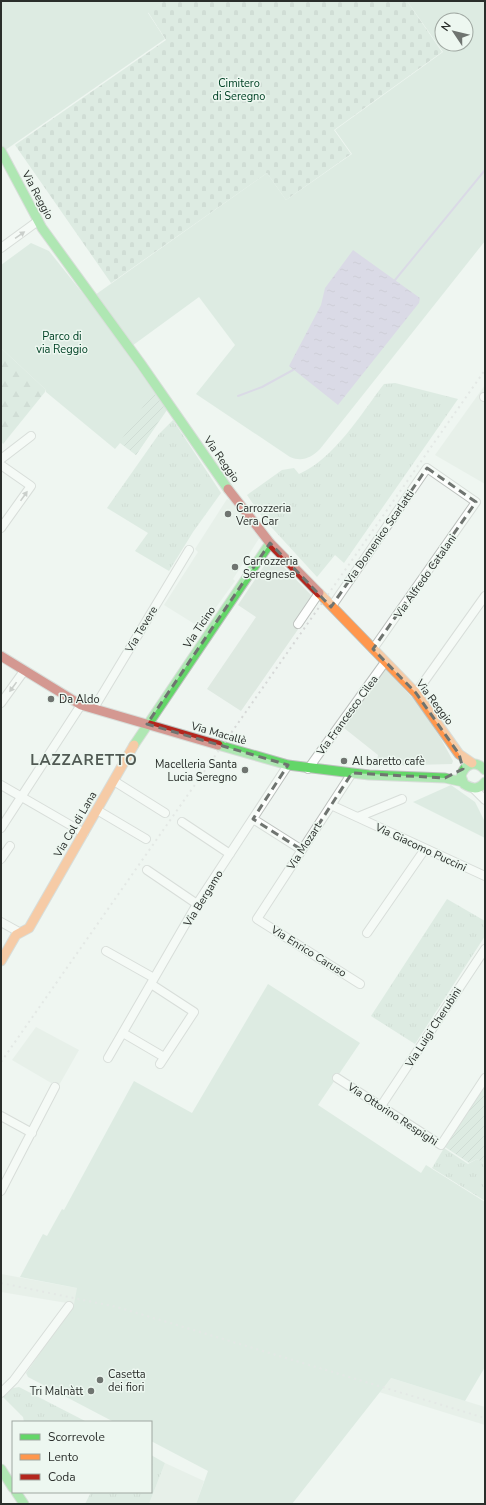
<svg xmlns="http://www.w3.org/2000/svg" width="486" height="1505" viewBox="0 0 486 1505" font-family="'Nunito Sans',sans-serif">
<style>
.built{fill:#dee9e1}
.grass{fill:url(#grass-tufts)}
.forest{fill:url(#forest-firs)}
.cemetery{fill:url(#cemetery-stones)}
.park{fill:#c8ded1;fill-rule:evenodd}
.garden{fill:url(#garden-furrows)}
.water{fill:url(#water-ripples)}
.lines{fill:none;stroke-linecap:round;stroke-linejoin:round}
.stream{stroke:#c2b9d9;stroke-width:2}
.street-casing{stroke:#bcc0bd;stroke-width:10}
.fast-casing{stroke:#bcc0bd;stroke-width:11}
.slow-casing{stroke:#bcc0bd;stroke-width:11}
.jam-casing{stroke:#bcc0bd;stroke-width:11}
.street{stroke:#fdfefd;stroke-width:8}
.fast{stroke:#63d668;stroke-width:9}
.slow{stroke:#ff974d;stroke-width:9}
.jam{stroke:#b3261e;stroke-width:9}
.rail{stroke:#d6d8d7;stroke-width:2;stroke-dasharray:2 4;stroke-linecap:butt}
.oneway{fill:#9ea09e}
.marked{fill:none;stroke:#6f7470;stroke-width:3;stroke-dasharray:8 5;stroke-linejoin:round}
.poi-dot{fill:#6f7470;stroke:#edf7f0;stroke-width:1.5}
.labels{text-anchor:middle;stroke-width:3;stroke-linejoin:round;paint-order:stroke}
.park-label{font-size:11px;fill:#004225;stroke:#edf7f0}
.street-label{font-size:11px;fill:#2a2e2b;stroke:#edf7f0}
.poi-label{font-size:11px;fill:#2a2e2b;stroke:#edf7f0;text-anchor:start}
.district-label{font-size:15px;font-weight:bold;letter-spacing:1px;fill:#515a54;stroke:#edf7f0}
</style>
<defs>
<pattern id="grass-tufts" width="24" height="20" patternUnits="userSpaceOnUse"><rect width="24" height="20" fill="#c8ded1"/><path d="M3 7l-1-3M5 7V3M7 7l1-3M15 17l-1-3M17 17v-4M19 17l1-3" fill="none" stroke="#acbfb4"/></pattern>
<pattern id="forest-firs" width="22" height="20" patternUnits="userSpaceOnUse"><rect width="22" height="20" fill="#c8ded1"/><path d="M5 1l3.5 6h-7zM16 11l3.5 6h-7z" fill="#acbfb4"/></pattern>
<pattern id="cemetery-stones" width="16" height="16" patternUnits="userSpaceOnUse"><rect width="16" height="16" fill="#c8ded1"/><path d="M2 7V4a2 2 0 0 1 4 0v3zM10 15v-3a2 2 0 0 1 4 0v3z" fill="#acbfb4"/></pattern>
<pattern id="garden-furrows" width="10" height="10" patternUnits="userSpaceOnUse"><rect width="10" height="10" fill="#c8ded1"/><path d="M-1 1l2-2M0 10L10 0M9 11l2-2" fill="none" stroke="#acbfb4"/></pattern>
<pattern id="water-ripples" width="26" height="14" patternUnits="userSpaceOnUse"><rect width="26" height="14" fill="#c2b9d9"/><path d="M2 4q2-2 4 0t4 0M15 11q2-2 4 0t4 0" fill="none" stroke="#a79fba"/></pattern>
</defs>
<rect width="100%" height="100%" fill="#eff5f1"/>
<!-- built -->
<path class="built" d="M485,385V484L435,455Z
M227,499L233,502L260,537L233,579L235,581L201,628L164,605L198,552L195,549Z
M270,557L276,559L312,596L293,623L299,628L241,711L207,689L256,617L238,605Z
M385,668L417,703L440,737L453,761L452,764L376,766L378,755L344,728Z
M36,1027L79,1050L58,1087L12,1060Z
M1,1274L77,1288L391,1378L485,1407V1425L286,1363L139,1320L67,1303L1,1292Z
M165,1463L204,1481L196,1504H149Z"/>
<!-- grass -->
<path class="grass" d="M395,383L458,399L344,563L335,555L317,577L263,518L247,495L282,470L294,468L299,474C334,459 361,414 384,384Z
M173,420L221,493L193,532L169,571L135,551L148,533L107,508L159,434Z
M447,899L485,921V936L415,1044L371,1016Z
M444,1148L468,1164L477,1159L485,1164V1201L432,1168Z
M19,1387L87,1422H24L23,1417L3,1397L13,1388Z
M151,1455L165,1463L149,1504H85L91,1492H151Z"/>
<!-- forest -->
<path class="forest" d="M1,348L45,389V392L3,444L1,441Z"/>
<!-- cemetery -->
<path class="cemetery" d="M164,1H407L442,52L334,130L351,154L286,200L267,173L111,283L15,145L166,40L148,12Z"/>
<!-- park -->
<path class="park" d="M1,1H164L148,13L165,39L1,153Z
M407,1H485V241L320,449C311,458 302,462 290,457L196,394L235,345L199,297L125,351L167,410L136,455L120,443L115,449L46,392L45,389L1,348V265L31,243L49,251L88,300L267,173L286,200L352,154L335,130L443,52ZM442,20H466V44H442Z
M451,785L475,802L485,822V838L413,802Z
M268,984L360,1043L318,1105L421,1173L426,1165L485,1202V1367L465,1401L391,1378L292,1504H196L208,1471L151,1441V1422H114L28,1377L26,1373L74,1304L77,1288L20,1277L43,1234L47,1236L62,1209L64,1210L134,1081L192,1113Z"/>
<!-- garden -->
<path class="garden" d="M153,391L166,410L136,455L120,442Z
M485,1086V1164L477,1159L469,1163L445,1147Z"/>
<!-- water -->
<path class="water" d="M353,250L420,298L419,303L338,405L289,366L321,305L325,288Z"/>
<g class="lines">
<!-- stream -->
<path class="stream" d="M395,280L485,170
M238,396L262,387L293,370"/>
<!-- street casing -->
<g class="street-casing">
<path id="street" d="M1,248L38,221
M484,397H485
M1,459L31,436
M1,465L31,486L1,528
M332,606L427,468L476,502L373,649
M298,624L319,593
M416,693L485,596
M1,703L24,671
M94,708L189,550
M308,769L385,662
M352,773L257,919L360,984
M114,781L165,813
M1,785L84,833
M473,788L485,800
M331,805L485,876
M97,810L146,839
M358,817L402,799
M253,819L302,850
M182,822L230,854
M1,828L81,705
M1,859L10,846
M147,870L197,904
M1,922L19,932
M367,933L425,849
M106,951L154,978
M151,984L194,1012L160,1064
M123,1033L164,1057
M108,1058L197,904L288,765
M337,1078L441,1145L485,1078
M381,1106L485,949
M1,1116L32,1133
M1,1191L55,1087
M1,1393L14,1380L69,1306"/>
</g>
<!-- fast casing -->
<g class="fast-casing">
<path id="fast" d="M1,151L42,228L141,364L228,489
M134,745L270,543
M218,745L288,765L369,775L445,778L463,782
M485,770C476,760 465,763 461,776L464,784C472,789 479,790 485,782
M1,1469L13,1488
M16,1492L24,1504"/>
</g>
<!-- slow casing -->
<g class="slow-casing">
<path id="slow" d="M319,593L416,693L459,754L472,763
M1,961L16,935L29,928L134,745"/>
</g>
<!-- jam casing -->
<g class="jam-casing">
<path id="jam" d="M228,489L270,543L319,593
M1,656L81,705L218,745"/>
</g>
<!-- street -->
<use href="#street" class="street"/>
<!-- fast -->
<use href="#fast" class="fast"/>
<!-- slow -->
<use href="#slow" class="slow"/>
<!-- jam -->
<use href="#jam" class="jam"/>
<!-- rail -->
<path class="rail" d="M1,1062L485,370
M1,1283L117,1307L485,1418"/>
</g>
<!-- one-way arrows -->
<defs><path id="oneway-solid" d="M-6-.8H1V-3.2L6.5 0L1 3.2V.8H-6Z"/></defs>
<g class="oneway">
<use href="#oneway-solid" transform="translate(20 235) rotate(-35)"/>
<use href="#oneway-solid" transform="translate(24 496) rotate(-55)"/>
<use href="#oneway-solid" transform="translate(13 687) rotate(126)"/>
</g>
<!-- marked area -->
<path d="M0 0H486V1505H0ZM427,468L476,502L373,649L416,693L459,754L463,769L445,778L352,773L302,850L253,819L288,765L147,724L270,543L331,607Z" fill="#eff5f1" fill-opacity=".55" fill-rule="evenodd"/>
<path class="marked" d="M427,468L476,502L373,649L416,693L459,754L463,769L445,778L352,773L302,850L253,819L288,765L147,724L270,543L331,607Z"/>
<!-- markers -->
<g class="poi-dot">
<circle cx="228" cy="514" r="4"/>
<circle cx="235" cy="567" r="4"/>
<circle cx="51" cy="699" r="4"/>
<circle cx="344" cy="761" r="4"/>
<circle cx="245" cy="770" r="4"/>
<circle cx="100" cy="1380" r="4"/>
<circle cx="91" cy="1391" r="4"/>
</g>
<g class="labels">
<!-- park labels -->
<g class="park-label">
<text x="239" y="87">Cimitero<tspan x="239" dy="13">di Seregno</tspan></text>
<text x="62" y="340">Parco di<tspan x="62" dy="13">via Reggio</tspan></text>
</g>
<!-- street labels -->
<g class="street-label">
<text transform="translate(38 195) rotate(62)" y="4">Via Reggio</text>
<text transform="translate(222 459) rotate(55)" y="4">Via Reggio</text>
<text transform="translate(379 537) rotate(-55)" y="4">Via Domenico Scarlatti</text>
<text transform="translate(425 576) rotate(-55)" y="4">Via Alfredo Catalani</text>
<text transform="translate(199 627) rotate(-56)" y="4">Via Ticino</text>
<text transform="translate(141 629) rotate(-59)" y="4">Via Tevere</text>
<text transform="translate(435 702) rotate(53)" y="4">Via Reggio</text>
<text transform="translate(347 715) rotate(-54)" y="4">Via Francesco Cilea</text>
<text transform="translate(219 733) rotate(16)" y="4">Via Macallè</text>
<text transform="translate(75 824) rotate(-60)" y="4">Via Col di Lana</text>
<text transform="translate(304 846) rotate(-57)" y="4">Via Mozart</text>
<text transform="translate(421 847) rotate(25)" y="4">Via Giacomo Puccini</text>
<text transform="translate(203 898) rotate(-58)" y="4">Via Bergamo</text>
<text transform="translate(309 951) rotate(32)" y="4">Via Enrico Caruso</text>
<text transform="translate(433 1027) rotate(-57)" y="4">Via Luigi Cherubini</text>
<text transform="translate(393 1114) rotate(33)" y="4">Via Ottorino Respighi</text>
</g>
<!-- poi labels -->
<g class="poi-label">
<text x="236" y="512">Carrozzeria<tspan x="236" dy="13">Vera Car</tspan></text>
<text x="243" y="565">Carrozzeria<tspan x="243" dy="13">Seregnese</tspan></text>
<text x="59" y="703">Da Aldo</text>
<text x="352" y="765">Al baretto cafè</text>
<text x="237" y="768" text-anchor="end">Macelleria Santa<tspan x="237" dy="13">Lucia Seregno</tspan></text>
<text x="108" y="1378">Casetta<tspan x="108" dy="13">dei fiori</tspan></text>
<text x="83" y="1395" text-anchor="end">Tri Malnàtt</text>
</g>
<!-- district labels -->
<g class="district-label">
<text x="84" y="765">LAZZARETTO</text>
</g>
</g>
<!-- border -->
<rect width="486" height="1505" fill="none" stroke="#2a2e2b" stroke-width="4"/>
<!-- legend -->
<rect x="12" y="1421" width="140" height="72" fill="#edf7f0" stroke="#9fa7a1"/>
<rect x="20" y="1434" width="20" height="6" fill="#63d668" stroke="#9fa7a1"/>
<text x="48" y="1441" font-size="12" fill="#2a2e2b">Scorrevole</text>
<rect x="20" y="1454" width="20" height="6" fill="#ff974d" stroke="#9fa7a1"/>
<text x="48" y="1461" font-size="12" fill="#2a2e2b">Lento</text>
<rect x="20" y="1474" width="20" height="6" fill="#b3261e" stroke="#9fa7a1"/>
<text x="48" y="1481" font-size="12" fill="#2a2e2b">Coda</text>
<!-- north arrow -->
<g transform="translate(454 32) rotate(305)"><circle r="19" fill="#edf7f0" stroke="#9fa7a1"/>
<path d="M0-3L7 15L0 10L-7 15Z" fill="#6f7470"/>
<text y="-6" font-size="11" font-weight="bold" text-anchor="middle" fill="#2a2e2b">N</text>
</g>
</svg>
